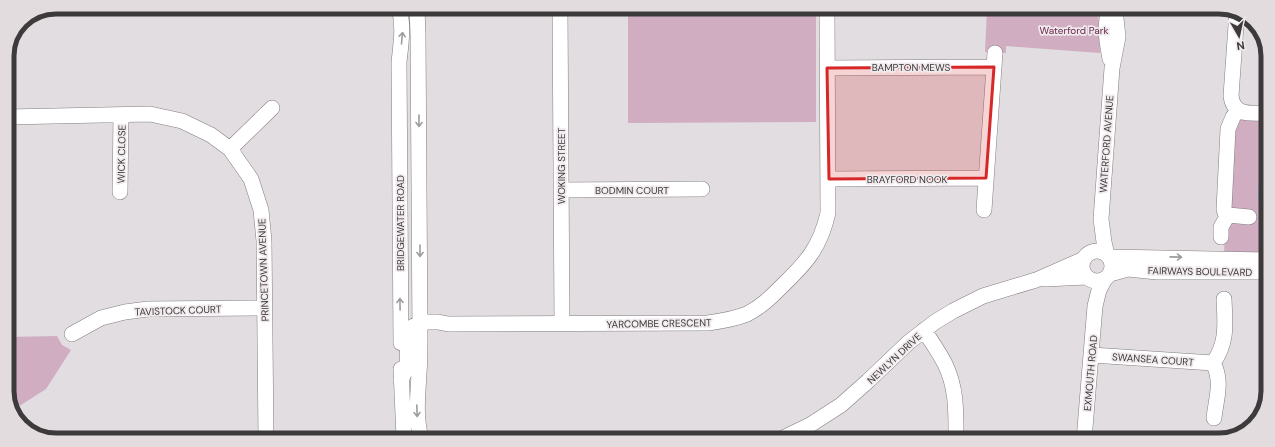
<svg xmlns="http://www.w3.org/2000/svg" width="1275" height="447" viewBox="0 0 1275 447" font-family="'DM Sans',sans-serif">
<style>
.green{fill:#d0adc0}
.water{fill:#79c7cc}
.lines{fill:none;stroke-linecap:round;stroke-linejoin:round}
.minor-casing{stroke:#827d80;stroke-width:16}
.minor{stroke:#fff;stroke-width:15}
.oneway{stroke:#9e9c9d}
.marked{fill:#d62828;fill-opacity:0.2;stroke:#d62828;stroke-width:3;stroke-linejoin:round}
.labels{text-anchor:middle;stroke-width:3.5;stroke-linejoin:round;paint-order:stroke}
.park-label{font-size:10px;fill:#66254e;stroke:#f0eaed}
.street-label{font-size:10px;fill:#3c3a3b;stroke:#f0eaed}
.rim{fill:none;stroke:#3c3a3b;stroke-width:5}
</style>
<rect width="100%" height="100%" fill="#e2dde0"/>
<!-- green -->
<path class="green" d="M628,8L816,9V122L628,123Z
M987,9H1098L1100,53L1006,46V53L985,52Z
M1243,118H1267V255L1224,254L1225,231L1237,212L1229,206L1232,129L1240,119Z
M57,336L62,345L71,350L46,389L13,410L7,395V337Z"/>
<!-- water -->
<path class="water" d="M1267,170V215C1253,200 1257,185 1267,170Z"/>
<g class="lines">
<!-- minor casing -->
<g class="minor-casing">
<path id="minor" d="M399,8C404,26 401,44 399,62L401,343
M417,8L418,35L420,338C420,350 420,361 419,373C418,395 415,416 421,438
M560,8L562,324
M1110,9C1103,26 1107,41 1110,59
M1237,11L1231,96C1234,117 1251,113 1267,113
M827,68L994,67
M1238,110L1233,117L1228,129L1224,209L1225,213L1228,215L1249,217
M7,117L150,114L182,121L211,135L230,149L251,179L261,210L264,241L266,438
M230,149L272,108
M829,179L986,178
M561,190L702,189
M120,192L121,115
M984,210L995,53
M1221,237V227L1228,215
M1082 266a15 15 0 1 1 30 0a15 15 0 1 1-30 0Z
M1107,255L1104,242L1101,219L1112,68L1118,37L1115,9
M1109,257L1266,260
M1110,274L1128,269L1157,272H1266
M1045,279L1087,277
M924,330C931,341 939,352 945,364C957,388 956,414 956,439
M72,334L101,318L125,312L148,309L265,308
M1092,355L1213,363
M401,369L404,438
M401,380L407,367L408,332L409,329L420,322H438L448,324L708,323C722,321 735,319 747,314C761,307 771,297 781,287C806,263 820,248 828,213L827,9
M1214,418C1216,399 1223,381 1213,363C1228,342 1225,323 1224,299
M781,439L810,425L841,405L868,381L909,342L935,322L953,311L983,296L1036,280L1084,259
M1084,440L1095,306L1099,290L1105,279"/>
</g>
<!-- minor -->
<use href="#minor" class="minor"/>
</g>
<!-- one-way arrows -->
<defs><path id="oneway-shaft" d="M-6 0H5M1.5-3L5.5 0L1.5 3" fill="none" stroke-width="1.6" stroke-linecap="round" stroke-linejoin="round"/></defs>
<g class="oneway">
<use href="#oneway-shaft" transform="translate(402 38) rotate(-85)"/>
<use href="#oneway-shaft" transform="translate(419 121) rotate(90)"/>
<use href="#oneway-shaft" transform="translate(420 251) rotate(90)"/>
<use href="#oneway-shaft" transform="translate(1176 257) rotate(1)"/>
<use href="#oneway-shaft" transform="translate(400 304) rotate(-91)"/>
<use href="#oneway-shaft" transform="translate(417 411) rotate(88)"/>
</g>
<!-- marked area -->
<path class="marked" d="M994,67L986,178L829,179L827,68Z"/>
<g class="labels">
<!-- park labels -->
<g class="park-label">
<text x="1074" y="34">Waterford Park</text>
</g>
<!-- street labels -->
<g class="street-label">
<text x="911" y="71">BAMPTON MEWS</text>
<text transform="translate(1106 144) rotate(-86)" y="4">WATERFORD AVENUE</text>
<text transform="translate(121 154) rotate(-89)" y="4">WICK CLOSE</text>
<text transform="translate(561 166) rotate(-90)" y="4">WOKING STREET</text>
<text x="907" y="183">BRAYFORD NOOK</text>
<text x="632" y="194">BODMIN COURT</text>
<text transform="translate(400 223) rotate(-90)" y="4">BRIDGEWATER ROAD</text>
<text transform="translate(263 270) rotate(-92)" y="4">PRINCETOWN AVENUE</text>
<text transform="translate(1200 271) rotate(1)" y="4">FAIRWAYS BOULEVARD</text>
<text transform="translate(178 310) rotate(-2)" y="4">TAVISTOCK COURT</text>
<text transform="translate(659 323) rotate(-1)" y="4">YARCOMBE CRESCENT</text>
<text transform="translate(894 358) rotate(-43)" y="4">NEWLYN DRIVE</text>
<text transform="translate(1153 359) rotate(4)" y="4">SWANSEA COURT</text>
<text transform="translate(1090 373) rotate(-85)" y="4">EXMOUTH ROAD</text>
</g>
</g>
<!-- crop -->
<path d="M0 0H1275V447H0ZM56 14H1219A42 42 0 0 1 1261 56V391A42 42 0 0 1 1219 433H56A42 42 0 0 1 14 391V56A42 42 0 0 1 56 14Z" fill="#e2dcdf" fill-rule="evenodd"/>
<path class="rim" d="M56 14H1219A42 42 0 0 1 1261 56V391A42 42 0 0 1 1219 433H56A42 42 0 0 1 14 391V56A42 42 0 0 1 56 14Z"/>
<!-- north arrow -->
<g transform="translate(1239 36) rotate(171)" stroke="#f0eaed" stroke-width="3" paint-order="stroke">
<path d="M0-3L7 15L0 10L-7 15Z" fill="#3c3a3b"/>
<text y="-6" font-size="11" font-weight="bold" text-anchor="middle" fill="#3c3a3b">N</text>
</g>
</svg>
